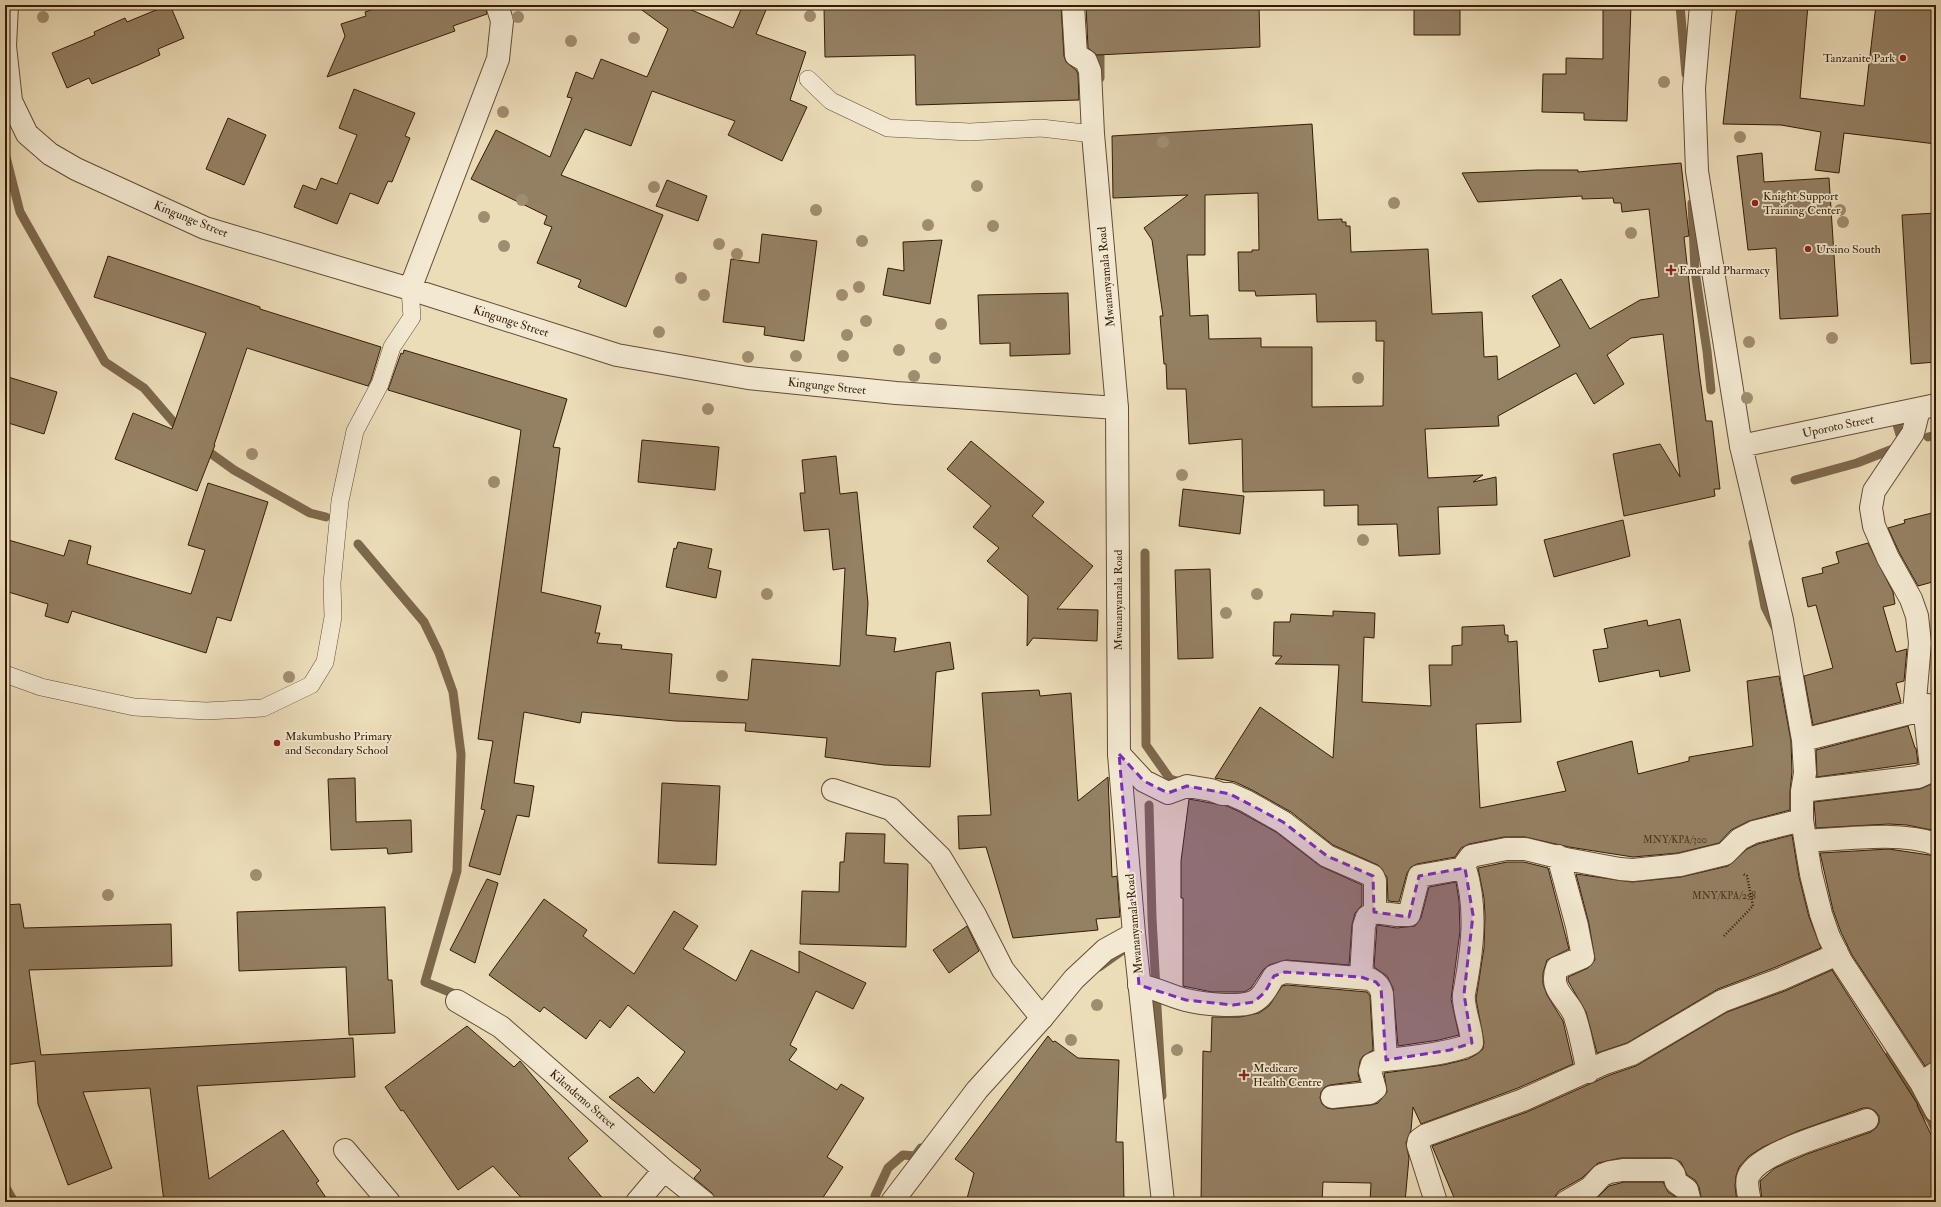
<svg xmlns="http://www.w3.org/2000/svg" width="1941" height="1207" viewBox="0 0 1941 1207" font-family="'IM FELL Double Pica',serif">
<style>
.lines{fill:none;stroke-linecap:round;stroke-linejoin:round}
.stream{stroke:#7d684c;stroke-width:9}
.building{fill:#948063;stroke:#341c05;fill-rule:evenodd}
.service-casing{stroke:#624c32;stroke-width:18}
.minor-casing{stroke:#624c32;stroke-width:24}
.tertiary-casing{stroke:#624c32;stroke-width:24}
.path{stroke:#341c05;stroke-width:2.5;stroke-dasharray:1 2;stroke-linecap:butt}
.service{stroke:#f3e9d2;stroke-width:17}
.minor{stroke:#f3e9d2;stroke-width:22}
.tertiary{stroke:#f3e9d2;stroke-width:22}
.tree{fill:#a08d6f}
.marked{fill:#7b2cbf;fill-opacity:0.2;stroke:#7b2cbf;stroke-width:3;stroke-dasharray:8 5;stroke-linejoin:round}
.poi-dot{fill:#8f2418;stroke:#f3e9d2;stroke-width:1.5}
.labels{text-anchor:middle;stroke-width:3.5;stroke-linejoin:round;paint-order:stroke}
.number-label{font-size:10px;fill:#4c351c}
.poi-label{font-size:12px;fill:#341c05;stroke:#f3e9d2;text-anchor:start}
.street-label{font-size:12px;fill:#341c05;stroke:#f3e9d2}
</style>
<rect width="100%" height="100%" fill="#ecddb9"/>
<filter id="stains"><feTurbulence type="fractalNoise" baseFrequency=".005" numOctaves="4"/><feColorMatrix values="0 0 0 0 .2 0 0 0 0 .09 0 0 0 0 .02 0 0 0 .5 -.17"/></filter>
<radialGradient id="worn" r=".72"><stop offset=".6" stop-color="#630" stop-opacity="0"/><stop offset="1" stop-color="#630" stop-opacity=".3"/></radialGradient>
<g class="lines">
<!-- stream -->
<path class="stream" d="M1680,5L1686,74
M1100,42V78
M5,153L20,212L105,362L144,388L182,432
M1692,203L1695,271L1707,351L1711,390
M1928,437L1936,435
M202,447L234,470L310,513L326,517
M1795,480L1857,463L1903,445L1894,414
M1753,543L1765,607L1775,627
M358,544L424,622L439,653L453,692L461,754L457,871L425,982L457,995
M1145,553L1146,745L1170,779L1183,783
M1149,805L1152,918L1162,1096
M1099,967L1123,950
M1890,1055L1905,1087L1931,1120L1936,1132
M5,1186L14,1202
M875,1196L888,1168L903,1155L915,1156L921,1148"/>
</g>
<!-- building -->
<path class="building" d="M168,5H170L184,38L158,49L160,55L138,65L92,84L89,78L67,88L52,53L95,35L94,32L125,18L127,22Z
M385,5H485L487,14L453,26L455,31L327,77L345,36L341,24L366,16L365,12Z
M635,5H680L733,28L743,5H768L756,34L806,52L790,100L807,107L782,161L728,135L735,121L652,91L631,146L585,129L561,175L663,215L626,307L578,287L581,280L537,263L552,227L544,224L547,216L471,179L496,130L550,157L572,98L567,97L576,72L593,79L601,59L647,77L668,29Z
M840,5H1061L1064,56L1066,62L1076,70L1078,74L1079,100L916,105L915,55L825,57L824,7H840Z
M1086,5H1259L1260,47L1097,55L1088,48Z
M1414,5H1460V35H1414Z
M1603,5H1631L1627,121L1584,120V113L1542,112L1543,74H1566V58L1603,59Z
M1737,5L1770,9L1771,5H1808L1800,98L1864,106L1876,5H1936V144L1844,133L1839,173L1815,170L1821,132L1781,125L1723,124Z
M354,89L415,113L405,136L410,138L392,182L388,181L378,204L350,193L337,224L294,207L303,185L316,190L321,178L337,184L357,135L339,128Z
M228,118L266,135L244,185L206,169Z
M1312,124L1318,220L1342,219V222H1346V226H1350L1351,252L1428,249L1432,314L1482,312L1484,357L1497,356L1498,380L1560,346L1532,296L1561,279L1590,329L1640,300L1659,297L1649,209L1622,212L1621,203H1614L1613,198L1582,199V196L1478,202L1462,173L1537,170H1578V172L1681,163L1689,236L1684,237L1699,371L1706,421H1712L1720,489H1714L1715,496L1624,516L1613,454L1660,444L1680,477L1663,334L1631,338L1607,355L1624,384L1594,404L1576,373L1498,416L1499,426L1425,429L1428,478L1483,475L1473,482L1496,477L1497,505L1438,507L1440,554L1399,556L1397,524L1358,525V505L1324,506V490L1243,492L1242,439L1189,444L1186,389H1167L1166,364H1164L1160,316H1163L1152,240L1144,228L1188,195L1113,198L1112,136ZM1258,193L1259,250H1252V252H1238L1239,291H1255L1256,296L1316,294L1317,322L1376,321V341H1384L1383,406L1312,407V347H1261V338L1209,339L1208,315L1190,316L1187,255H1205V195Z
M1762,153L1764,182L1829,178L1838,316L1780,319L1776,248L1748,250L1737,156Z
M667,180L707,196L698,221L656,206Z
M1936,213V362L1911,364L1902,215Z
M762,234L817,241L804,341L764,335L765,327L723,322L731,259L759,263Z
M942,240L930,304L883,295L888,268L904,271L903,242Z
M108,256L260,307V309L381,347L371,380L368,386L247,348L214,445H215L197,491L115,459L133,413L172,429L206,333L94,297Z
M1068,293L1070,354L1010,356V343L980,344L978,295Z
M404,350L567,399L553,447L560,448L541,592L601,606L595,633H600L597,643L622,645L621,649L672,654L669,693L748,700L752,659L840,666L845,568L833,570L829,529L804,531L800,493H805L802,460L836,456L840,494L857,492L868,603L866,635L896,638L894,652L950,642L954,669L936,672L930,767L884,765L825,757L827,738L745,731L746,723L675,721L582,712L580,723L524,712L514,783L534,786L529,817L517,815L500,875L469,866L485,810L481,809L493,741L478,739L521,430L388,390L401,353L403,354Z
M5,376L57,392L44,434L5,422Z
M642,440L719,447L715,490L638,482Z
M971,441L1044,502L1032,516L1093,566L1057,609L1098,610L1097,641L1033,638L1027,646L1028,596L987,561L999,548L973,527L991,506L947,469Z
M208,483L268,502L231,621L217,617L206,653L72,611L68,623L45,616L48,604L5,591V539L64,556L69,540L91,546L87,564L191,594L205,550L188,545Z
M1183,489L1244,496L1240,534L1179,526Z
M1936,512V581L1918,586L1899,552L1888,528L1905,523L1904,520Z
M1623,520L1630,556L1554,577L1544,540Z
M678,542L712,549L708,568L721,571L716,598L666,587L674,548L676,549Z
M1868,543L1893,592L1895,604L1883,607L1896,652L1907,649L1904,681L1896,683L1901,702L1813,725L1804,676L1833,668L1816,605L1808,607L1802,578L1823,573L1822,568L1839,563L1836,552Z
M1210,569L1213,658L1178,659L1175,570Z
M1333,611L1375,613L1374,638L1364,637L1362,702L1431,706L1429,665H1452V646L1462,645V627L1504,625L1505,635H1508V642L1517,641L1521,722L1476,724L1480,808L1566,791L1557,762L1632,741L1638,774L1689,761V757L1753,746L1747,681L1779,676L1791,741L1792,772L1790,791V810L1749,821L1731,830L1719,843L1678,853L1633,857L1569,847L1525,837H1504L1469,844L1461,848L1455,857L1417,864L1411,867L1407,873L1399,902L1388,901L1387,877L1378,865L1333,845L1291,812L1252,790L1235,782L1215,778L1260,707L1333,758L1339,665L1275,664L1282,656H1273L1274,622H1290L1291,614L1333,616Z
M1680,619L1690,671L1660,677L1659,670L1599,682L1593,650L1608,648L1604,629L1647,620L1648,626Z
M1039,690L1040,696L1071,693L1078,801L1108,777L1112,877L1117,876L1120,917L1096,919L1098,930L1013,938L986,847L959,849L958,816L991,815L982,693Z
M1908,726L1915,748H1916L1918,763L1817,777L1816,750Z
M355,778L356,822L411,820L412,852L388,854L387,848L331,850L328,779Z
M1936,782V831L1907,825L1889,824L1816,828L1814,802L1920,789Z
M662,783L720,786L716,865L658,863Z
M1189,799L1227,806L1240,812L1276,832L1320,866L1362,885V905L1355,913L1352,925L1349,965L1286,960L1269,965L1263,970L1251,988L1244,992H1212L1183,986V898H1181V861Z
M846,833L885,834L884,863L908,864L906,947L800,944L802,891L839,892L840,862H844Z
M1792,835L1799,877L1809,917L1821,948L1776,967L1718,989L1627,1043L1597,1053L1586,1012L1568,981V977L1588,968L1595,960L1589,924L1576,874L1632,882L1681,877L1728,866L1747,849L1758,844Z
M1889,849L1936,856V1061L1925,1066L1852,955L1841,932L1833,910L1820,853Z
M1507,862H1524L1548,868L1569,949L1547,960L1543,973V984L1547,995L1563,1021L1573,1064L1518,1088L1421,1124L1413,1107L1411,1130L1406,1143L1409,1158L1405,1202H1370L1371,1183L1323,1182L1322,1202H1201L1203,1051L1211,1052L1212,1017H1240L1259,1013L1269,1006L1282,986L1287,985L1367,992L1370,996L1373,1050L1363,1056L1360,1061L1358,1074L1360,1081L1330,1085L1325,1087L1321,1092L1320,1098L1322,1104L1327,1108L1333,1109L1371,1105L1378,1103L1387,1092L1384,1073L1443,1065L1468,1059L1477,1054L1483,1049L1484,1042L1476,999L1484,948L1485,915L1484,898L1478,868Z
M487,879L498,883L475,963L450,950Z
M1456,882L1459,901L1460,931L1451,999L1459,1035L1439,1040L1398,1046L1393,988L1387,976L1374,967L1377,925L1397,928L1415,926L1421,918L1429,887Z
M544,899L587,930L583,936L634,974L674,911L698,926L683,949L736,981L751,950L799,973V951L866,983L853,1009L816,991L790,1045L797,1049L789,1060L837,1090L841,1084L864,1098L827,1157L843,1167L820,1202H716L712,1193L694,1178L701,1170L609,1097L638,1077L654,1093L685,1052L628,1005L610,1028L600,1020L586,1039L544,1007L540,1012L489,975Z
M20,904L24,928L171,924L172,966L29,970L41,1055L353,1038L355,1077L197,1086L209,1179L283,1130L319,1181L316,1183L329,1202H164L150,1088L83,1092L112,1168L68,1185L38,1104L35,1061L5,1065V905Z
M385,907L388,980H392L395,1033L349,1035L346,967L239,971L237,912Z
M967,926L979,951L949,973L933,950Z
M1832,970L1918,1105H1917L1936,1145V1202H1762L1760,1181L1775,1168L1807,1154L1871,1132L1876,1128L1879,1123V1116L1875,1111L1869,1108H1863L1798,1131L1763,1147L1749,1156L1739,1167L1736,1176L1735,1186L1737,1202H1702L1699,1187L1695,1180L1687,1175L1681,1162L1671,1158H1621L1598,1163L1582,1178L1559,1191L1555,1196L1554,1202H1456L1432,1146L1527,1112L1610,1075L1636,1066L1727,1012L1785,991Z
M467,1026L514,1067L520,1061L588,1141L568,1158L606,1202H525L493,1166L458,1190L403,1110L401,1111L385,1087Z
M1048,1036L1053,1042L1055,1041L1078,1058L1119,1060L1116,1142H1123L1124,1202H966L974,1173L955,1159Z
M1624,1182H1663L1668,1192L1676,1197L1677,1202H1591L1599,1196L1609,1186Z"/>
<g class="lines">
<!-- service casing -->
<g class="service-casing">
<path id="service" d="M808,79L831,101L888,128L970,132L1041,128L1093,134
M5,674L41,687L134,707L206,711L263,708L311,685L325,662L333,617L332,583L340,501L355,431L380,384L392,347L412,317L410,289"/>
</g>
<!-- minor casing -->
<g class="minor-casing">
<path id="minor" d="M5,46L11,101L27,134L50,154L76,169L205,228L410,289L617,355L748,378L896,393L1117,408
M5,46L7,5
M410,289L498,59L502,21L497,5
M1936,405L1741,446L1782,620L1803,740L1805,773L1802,791V820L1811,874L1821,914L1829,937L1841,961L1921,1083L1936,1111
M1914,712L1920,643L1917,616L1911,599L1888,558L1874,526L1871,508L1874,491L1913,433L1919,409
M1803,740L1914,712L1928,705
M1119,754L1144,781L1168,793L1187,786L1211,790L1222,794H1230L1246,801L1283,822L1327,856L1373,876L1375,881V912L1397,915H1409L1419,876L1465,868V864L1471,856L1506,849H1525L1566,859L1620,869L1633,870L1680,865L1725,854L1740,839L1754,832L1802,820
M833,790L891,809L940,857L975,915L1003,970L1042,1018
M1802,791L1918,777L1929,772L1931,767L1924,707
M1806,841C1846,839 1899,831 1936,844
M1558,856L1577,926L1583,957L1557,968C1548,991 1570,1000 1575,1017C1581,1035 1584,1054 1588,1072
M1361,977L1364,926L1367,917L1375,912
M1139,985C1156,988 1170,996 1186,1000C1202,1004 1238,1008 1253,1002C1263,998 1269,984 1274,976L1285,972L1370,979C1377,983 1380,986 1382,994L1386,1060
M457,1001L501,1027L664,1170L704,1202
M1921,1083L1936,1073
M1332,1097L1370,1093L1375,1089L1370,1071L1372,1064L1379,1061C1401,1058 1455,1054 1472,1043C1472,1029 1462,1006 1464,994C1472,952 1478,910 1465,868
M345,1150L389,1202
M637,1202L664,1170
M1436,1202L1418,1145L1419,1140L1426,1135L1523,1100L1605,1063L1632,1054L1722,1001L1781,979L1831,957L1837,952
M1566,1202L1590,1188L1602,1175L1610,1172L1623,1170H1671L1674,1174L1676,1182L1687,1190L1690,1202
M1750,1202C1749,1195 1745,1182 1749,1175C1761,1151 1841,1130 1867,1120"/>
</g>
<!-- tertiary casing -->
<g class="tertiary-casing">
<path id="tertiary" d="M1073,5L1076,55L1086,61L1090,71L1093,134L1117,408L1119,754L1134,934L1163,1202
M1701,5L1694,88L1697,171L1741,446
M892,1202L977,1090L1042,1018L1074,979L1105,950L1134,934"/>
</g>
<!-- path -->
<path class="path" d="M1724,936L1753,906L1747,876L1743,874"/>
<!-- service -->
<use href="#service" class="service"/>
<!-- minor -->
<use href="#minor" class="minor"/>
<!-- tertiary -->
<use href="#tertiary" class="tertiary"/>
</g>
<!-- trees -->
<g class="tree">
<circle cx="810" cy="16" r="6"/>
<circle cx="43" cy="17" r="6"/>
<circle cx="518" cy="17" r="6"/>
<circle cx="634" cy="38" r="6"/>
<circle cx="571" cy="41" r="6"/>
<circle cx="1664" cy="82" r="6"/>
<circle cx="503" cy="112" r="6"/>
<circle cx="1740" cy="137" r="6"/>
<circle cx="1163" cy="142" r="6"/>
<circle cx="977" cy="186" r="6"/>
<circle cx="654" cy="187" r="6"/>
<circle cx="522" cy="200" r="6"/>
<circle cx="1394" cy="203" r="6"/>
<circle cx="816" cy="210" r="6"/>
<circle cx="1840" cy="210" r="6"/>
<circle cx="484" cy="217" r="6"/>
<circle cx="1843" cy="222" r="6"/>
<circle cx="928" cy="225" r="6"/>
<circle cx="993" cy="226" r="6"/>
<circle cx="1631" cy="233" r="6"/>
<circle cx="862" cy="241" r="6"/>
<circle cx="719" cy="244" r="6"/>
<circle cx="504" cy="246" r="6"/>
<circle cx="737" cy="254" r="6"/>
<circle cx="681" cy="278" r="6"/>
<circle cx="859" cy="287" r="6"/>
<circle cx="704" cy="295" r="6"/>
<circle cx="842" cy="295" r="6"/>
<circle cx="866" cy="321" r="6"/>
<circle cx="941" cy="324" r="6"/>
<circle cx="659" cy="332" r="6"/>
<circle cx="847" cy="335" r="6"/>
<circle cx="1832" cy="338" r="6"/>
<circle cx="1749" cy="342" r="6"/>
<circle cx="899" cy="350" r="6"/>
<circle cx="796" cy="356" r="6"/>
<circle cx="843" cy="356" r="6"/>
<circle cx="748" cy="357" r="6"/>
<circle cx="935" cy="358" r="6"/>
<circle cx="914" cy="376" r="6"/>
<circle cx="1358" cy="378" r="6"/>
<circle cx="1747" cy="398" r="6"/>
<circle cx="708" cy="409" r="6"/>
<circle cx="252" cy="454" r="6"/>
<circle cx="1182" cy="475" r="6"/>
<circle cx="494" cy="482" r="6"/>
<circle cx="1363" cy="540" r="6"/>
<circle cx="767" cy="594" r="6"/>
<circle cx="1257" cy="594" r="6"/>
<circle cx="1226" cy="613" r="6"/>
<circle cx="722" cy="676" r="6"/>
<circle cx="289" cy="677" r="6"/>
<circle cx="256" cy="875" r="6"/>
<circle cx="108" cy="895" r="6"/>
<circle cx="1097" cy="1005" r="6"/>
<circle cx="1071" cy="1040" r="6"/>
<circle cx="1177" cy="1050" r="6"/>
</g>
<!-- marked area -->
<path class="marked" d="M1119,754L1144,781L1168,793L1187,786L1230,794L1283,822L1327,856L1373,876L1374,912L1409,917L1419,876L1465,868L1473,915L1464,994L1472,1043L1450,1050L1386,1060L1381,988L1376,982L1361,977L1285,972L1274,976L1265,992L1254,1002L1233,1005L1186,1000L1139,985Z"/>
<!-- markers -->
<g class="poi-dot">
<circle cx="1903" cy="58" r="4"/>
<circle cx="1755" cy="203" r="4"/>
<circle cx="1808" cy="249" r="4"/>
<path d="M1669 264h4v4h4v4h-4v4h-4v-4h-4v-4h4z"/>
<circle cx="277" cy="743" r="4"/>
<path d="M1242 1069h4v4h4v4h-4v4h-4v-4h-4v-4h4z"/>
</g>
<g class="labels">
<!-- number labels -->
<g class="number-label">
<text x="1675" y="843">MNY/KPA/300</text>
<text x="1724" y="899">MNY/KPA/258</text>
</g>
<!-- poi labels -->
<g class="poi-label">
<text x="1895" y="62" text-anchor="end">Tanzanite Park</text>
<text x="1763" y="200">Knight Support<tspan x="1763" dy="14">Training Center</tspan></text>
<text x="1816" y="253">Ursino South</text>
<text x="1679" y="274">Emerald Pharmacy</text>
<text x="285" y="740">Makumbusho Primary<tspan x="285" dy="14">and Secondary School</tspan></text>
<text x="1253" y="1072">Medicare<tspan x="1253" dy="14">Health Centre</tspan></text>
</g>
<!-- street labels -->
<g class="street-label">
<text transform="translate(191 219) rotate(22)" y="4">Kingunge Street</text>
<text transform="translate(1106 277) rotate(-95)" y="4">Mwananyamala Road</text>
<text transform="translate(511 321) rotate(18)" y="4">Kingunge Street</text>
<text transform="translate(827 386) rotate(6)" y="4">Kingunge Street</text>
<text transform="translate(1838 426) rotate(-12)" y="4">Uporoto Street</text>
<text transform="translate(1118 600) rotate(-90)" y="4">Mwananyamala Road</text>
<text transform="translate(1134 924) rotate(-95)" y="4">Mwananyamala Road</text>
<text transform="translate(583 1099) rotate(41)" y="4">Kilendemo Street</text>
</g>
</g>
<!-- margin -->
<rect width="1941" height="1207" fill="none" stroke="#ecddb9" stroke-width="20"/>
<rect x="6" y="6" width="1929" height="1195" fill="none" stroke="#341c05" stroke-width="2"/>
<rect x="10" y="10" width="1921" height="1187" fill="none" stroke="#341c05"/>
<rect width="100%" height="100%" filter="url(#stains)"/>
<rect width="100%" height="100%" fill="url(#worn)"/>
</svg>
